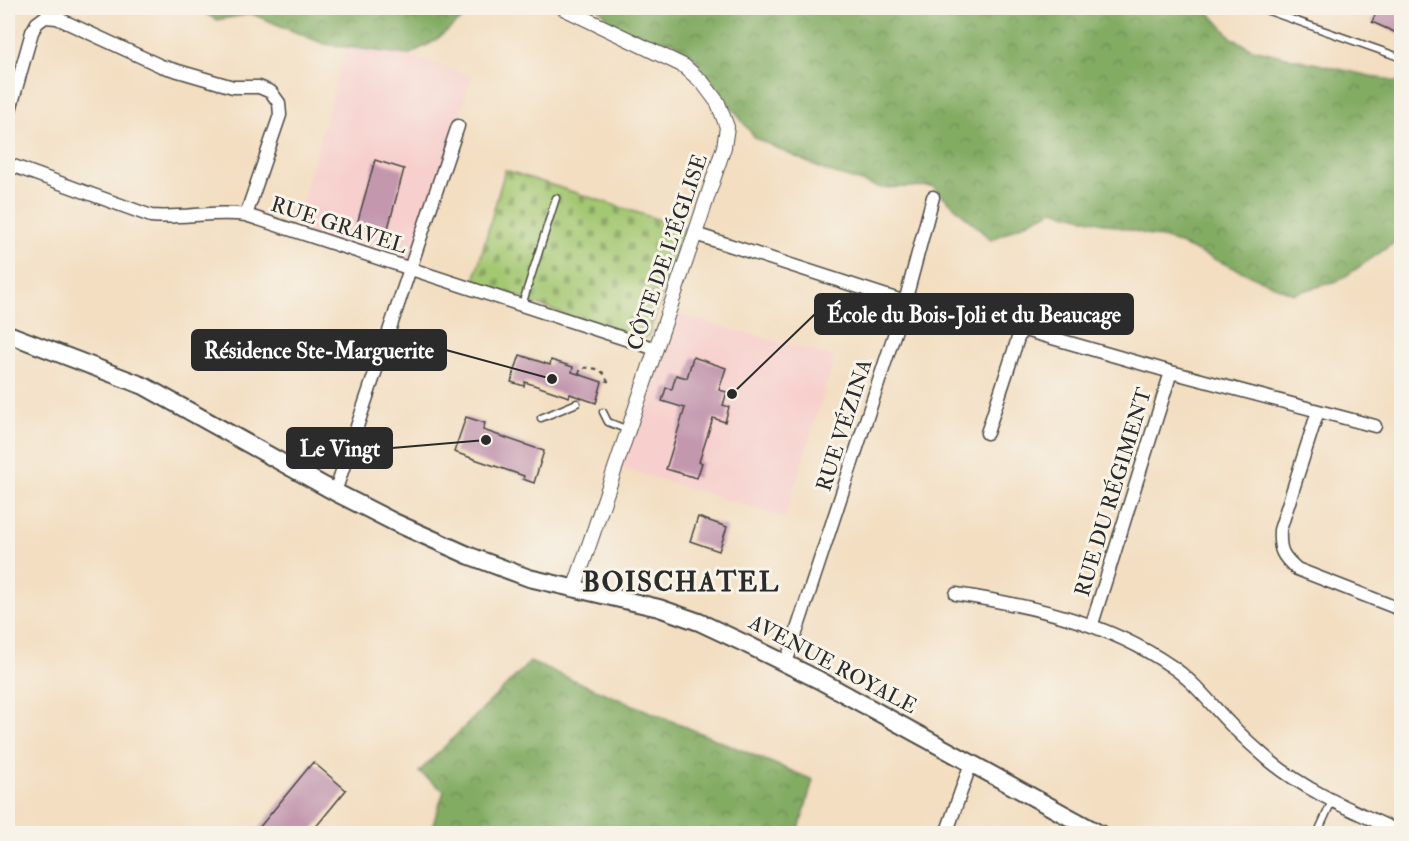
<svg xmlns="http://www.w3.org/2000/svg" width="1409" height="841" viewBox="0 0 1409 841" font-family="'IM FELL Double Pica',serif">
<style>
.built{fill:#f7d0cd}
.forest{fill:url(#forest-crowns);stroke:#576c48;stroke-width:1.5}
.cemetery{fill:url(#cemetery-stones);stroke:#687a4e;stroke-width:1.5}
.building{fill:#c398af}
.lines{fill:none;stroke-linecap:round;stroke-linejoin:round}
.service-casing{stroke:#494642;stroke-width:9}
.minor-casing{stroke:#494642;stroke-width:15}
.tertiary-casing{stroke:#494642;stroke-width:16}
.secondary-casing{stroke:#494642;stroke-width:20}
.path{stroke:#494642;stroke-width:2;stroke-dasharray:4.5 4.5;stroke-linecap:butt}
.service{stroke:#fff;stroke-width:6}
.minor{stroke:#fff;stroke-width:12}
.tertiary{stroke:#fff;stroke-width:14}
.secondary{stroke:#fff;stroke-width:16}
.labels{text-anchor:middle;stroke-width:6;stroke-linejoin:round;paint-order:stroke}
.street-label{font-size:21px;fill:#2b2b2b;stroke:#f7f3e8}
.district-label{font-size:27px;font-weight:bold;letter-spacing:1.5px;fill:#2b2b2b;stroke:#f7f3e8}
.leader{fill:none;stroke:#2b2b2b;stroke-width:2}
.callout-dot{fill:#2b2b2b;stroke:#f7f3e8;stroke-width:2}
.callout{fill:#2b2b2b;stroke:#2b2b2b;stroke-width:2}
.callout-label{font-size:22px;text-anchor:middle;font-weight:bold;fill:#fff}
</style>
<defs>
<pattern id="forest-crowns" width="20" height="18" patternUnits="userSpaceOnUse" patternTransform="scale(1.5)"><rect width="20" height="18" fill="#83ac64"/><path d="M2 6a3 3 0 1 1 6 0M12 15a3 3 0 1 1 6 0" fill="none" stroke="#6b8c53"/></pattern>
<pattern id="cemetery-stones" width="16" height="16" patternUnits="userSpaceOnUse" patternTransform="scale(1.5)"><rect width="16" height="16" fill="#a4c872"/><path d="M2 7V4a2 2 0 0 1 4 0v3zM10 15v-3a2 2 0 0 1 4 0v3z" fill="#86a35e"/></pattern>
</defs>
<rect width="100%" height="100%" fill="#f7f3e8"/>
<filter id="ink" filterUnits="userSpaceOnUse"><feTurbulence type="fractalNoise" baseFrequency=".0167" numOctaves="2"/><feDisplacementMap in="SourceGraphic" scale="12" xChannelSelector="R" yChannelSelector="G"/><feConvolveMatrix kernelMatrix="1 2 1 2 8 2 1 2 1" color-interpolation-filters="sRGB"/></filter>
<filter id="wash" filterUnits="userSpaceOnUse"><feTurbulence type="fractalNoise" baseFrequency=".008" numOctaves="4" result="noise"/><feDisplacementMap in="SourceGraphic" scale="24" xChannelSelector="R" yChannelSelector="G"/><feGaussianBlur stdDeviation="1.35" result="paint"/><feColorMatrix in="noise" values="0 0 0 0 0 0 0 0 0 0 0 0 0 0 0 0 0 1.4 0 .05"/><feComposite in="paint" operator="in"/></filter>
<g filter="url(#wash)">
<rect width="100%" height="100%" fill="#f3dec1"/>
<!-- built -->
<path class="built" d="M349,36L472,76L410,269L294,231Z
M669,312L835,357L785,518L616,466Z"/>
<!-- forest -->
<path class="forest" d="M197,8H470L462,19L433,42L408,55L324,44L252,14L216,20Z
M598,8H1205L1232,38L1252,49L1401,83V238L1340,280L1293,294L1173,241L1053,210L991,240L932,186L881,188L826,171L755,138L692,55L671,41L627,37Z
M530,662L813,780L798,833H430L444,791L419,772Z"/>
<!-- cemetery -->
<path class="cemetery" d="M505,170L685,228L648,336L639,342L474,281Z"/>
<g id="blocks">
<!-- building -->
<path class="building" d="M1378,8H1401V35L1372,22Z
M375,160L404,169L387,232L357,224Z
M520,355L550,365L551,360L573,367L572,372L602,382L596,403L570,394L569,397L525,382L524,386L511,382Z
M693,357L726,368L719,390L727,392L723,405L729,407L725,422L713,418L699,462L702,463L697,478L666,469L685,408L662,401L666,388L672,389L676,375L687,378Z
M466,417L485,423L483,430L544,451L534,483L523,479L524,476L454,452Z
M698,517L727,527L719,551L690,541Z
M313,762L346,790L310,834H254Z"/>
</g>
</g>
<g filter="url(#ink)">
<use href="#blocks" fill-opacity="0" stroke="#494642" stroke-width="1.5"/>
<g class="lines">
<!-- service casing -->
<g class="service-casing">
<path id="service" d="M1260,8L1402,58
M522,305L556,198
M603,412L608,422L628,430
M541,418L577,403
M1317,834L1332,801"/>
</g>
<!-- minor casing -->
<g class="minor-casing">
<path id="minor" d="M8,117L32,32L37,23L45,17L57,18L161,66L233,87H259L271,92L279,103L280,115L246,215
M8,164L151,216C183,219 214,210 246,215L656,349
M695,234L905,302L1021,329L1171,372L1375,426
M1318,411L1280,530C1279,550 1282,556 1297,569L1402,610
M987,433L1021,329
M335,492L458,126
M956,594C1032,606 1107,622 1171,666C1195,682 1212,706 1233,727C1244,738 1257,750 1270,761C1309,793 1356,812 1402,833
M1092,624L1171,372
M786,663L905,302L933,197
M946,834L971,763"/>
</g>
<!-- tertiary casing -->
<g class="tertiary-casing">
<path id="tertiary" d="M563,8L684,66L703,83L718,103L727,127L724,147L695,234L574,589"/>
</g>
<!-- secondary casing -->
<g class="secondary-casing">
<path id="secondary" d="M8,334L144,386L335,492L394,522L470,556L529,578L659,608L699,622L746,644L819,680L1100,834"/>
</g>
<!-- path -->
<path class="path" d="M578,374L582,368C593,367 605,369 607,381L612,382"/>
<!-- service -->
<use href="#service" class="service"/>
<!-- minor -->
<use href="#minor" class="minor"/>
<!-- tertiary -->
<use href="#tertiary" class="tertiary"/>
<!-- secondary -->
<use href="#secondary" class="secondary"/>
</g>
</g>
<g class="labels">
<!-- street labels -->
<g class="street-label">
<text transform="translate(339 225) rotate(18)" y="7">RUE GRAVEL</text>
<text transform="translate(667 252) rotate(-71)" y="7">CÔTE DE L'ÉGLISE</text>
<text transform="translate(844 425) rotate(-72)" y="7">RUE VÉZINA</text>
<text transform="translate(1113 492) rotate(-73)" y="7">RUE DU RÉGIMENT</text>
<text transform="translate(833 664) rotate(28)" y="7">AVENUE ROYALE</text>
</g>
<!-- district labels -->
<g class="district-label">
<text x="681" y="591">BOISCHATEL</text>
</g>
</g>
<!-- callouts -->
<path class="leader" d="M732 394L815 314M552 379L446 350M486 440L392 448"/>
<g class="callout-dot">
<circle cx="732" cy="394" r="6"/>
<circle cx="552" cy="379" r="6"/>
<circle cx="486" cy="440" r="6"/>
</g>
<g class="callout">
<rect x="815" y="294" width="318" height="40" rx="6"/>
<rect x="192" y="330" width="254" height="40" rx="6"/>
<rect x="287" y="428" width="105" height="40" rx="6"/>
</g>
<g class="callout-label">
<text x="974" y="322">École du Bois-Joli et du Beaucage</text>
<text x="319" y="358">Résidence Ste-Marguerite</text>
<text x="340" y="456">Le Vingt</text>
</g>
<!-- margin -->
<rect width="1409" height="841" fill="none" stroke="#f7f3e8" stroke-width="30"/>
</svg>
